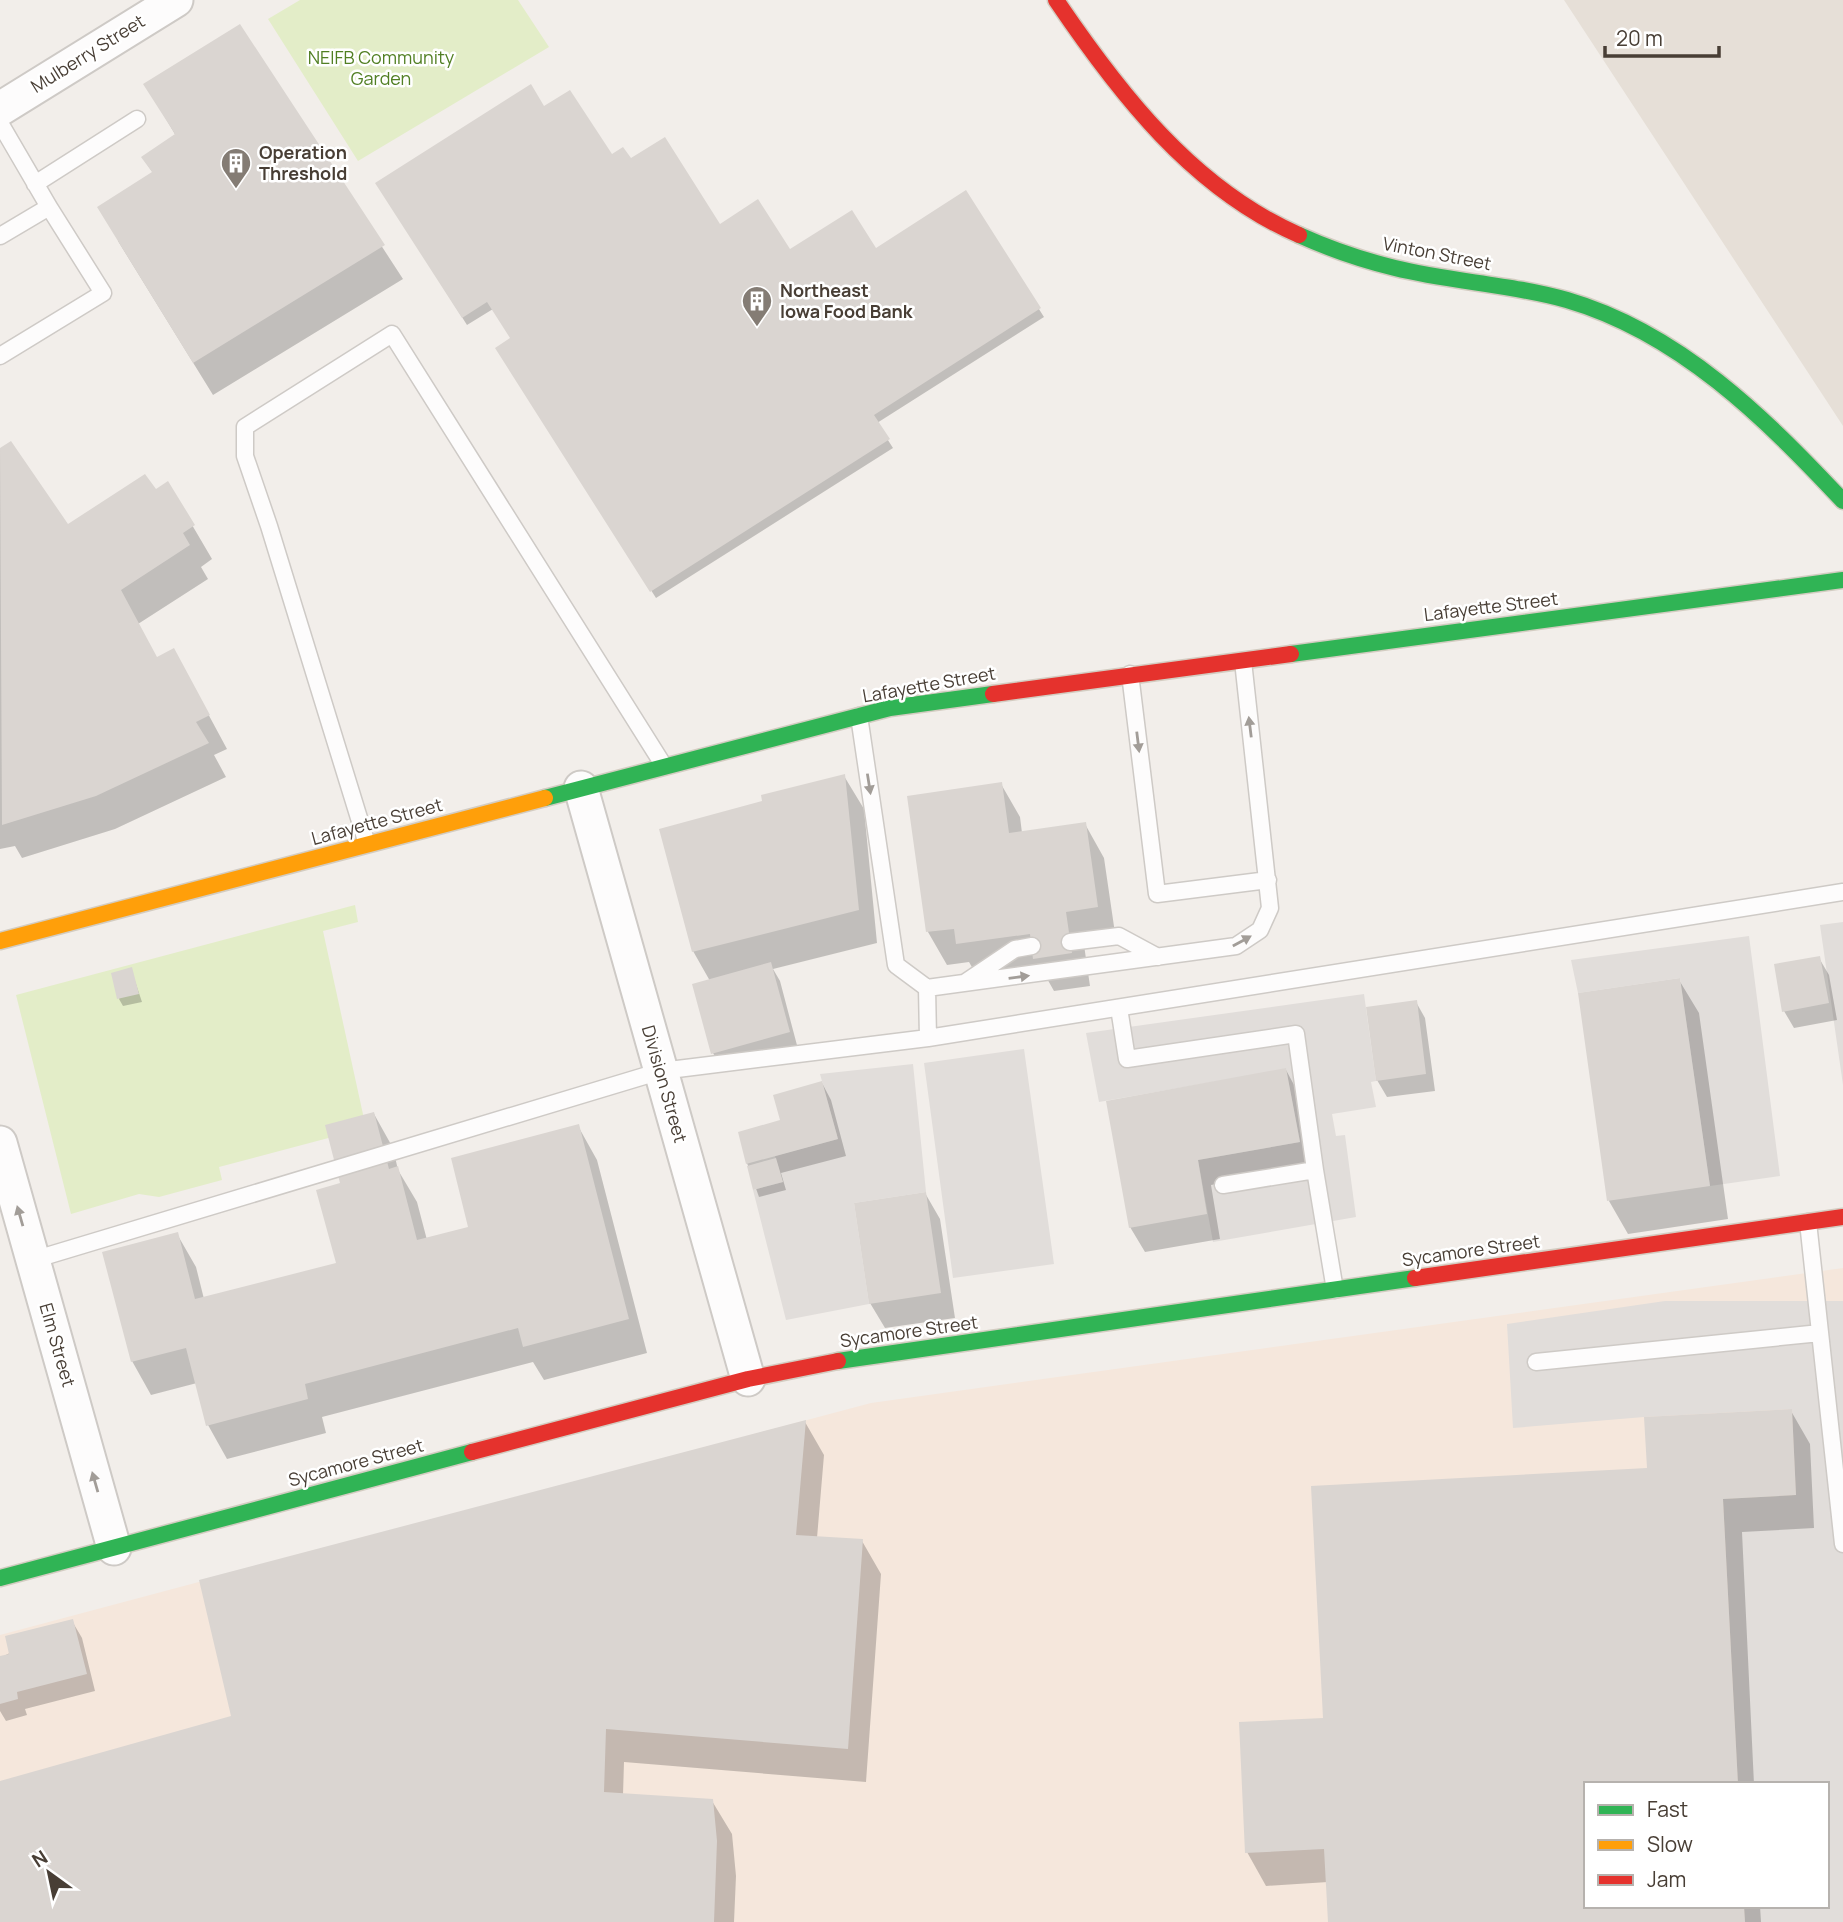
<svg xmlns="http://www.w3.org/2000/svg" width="1843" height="1922" viewBox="0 0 1843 1922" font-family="Manrope,sans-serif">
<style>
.residential{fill:#e6dfd7}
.commercial{fill:#f5e7dc;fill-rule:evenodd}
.green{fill:#e3edc8}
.parking{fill:#e1ddda}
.shadow{fill:#0003}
.building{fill:#dad5d1}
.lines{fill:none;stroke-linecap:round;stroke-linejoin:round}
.lane-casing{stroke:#cecac6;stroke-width:19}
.street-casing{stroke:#cecac6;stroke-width:37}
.fast-casing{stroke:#d3ccc1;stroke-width:19}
.slow-casing{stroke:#d3ccc1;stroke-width:19}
.jam-casing{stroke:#d3ccc1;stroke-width:19}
.lane{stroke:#fdfcfc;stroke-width:16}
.street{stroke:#fdfcfc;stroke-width:33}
.fast{stroke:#30b455;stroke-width:16}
.slow{stroke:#ff9f0a;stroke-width:16}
.jam{stroke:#e5322d;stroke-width:16}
.oneway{fill:#a29d98}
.labels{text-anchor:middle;stroke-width:5;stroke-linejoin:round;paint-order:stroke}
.street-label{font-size:18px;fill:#483e35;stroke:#fff}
.park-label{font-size:18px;fill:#517f23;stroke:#fff}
.poi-label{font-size:18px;font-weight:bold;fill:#483e35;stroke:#fff;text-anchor:start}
</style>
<rect width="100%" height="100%" fill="#f2eeea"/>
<!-- residential -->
<path class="residential" d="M1564,0H1843V426Z"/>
<!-- commercial -->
<path class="commercial" d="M1843,1268V1922H0V1635L871,1403ZM1586,1784H1827V1906H1586Z"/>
<!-- green -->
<path class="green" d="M300,0H518L549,47L358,161L268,19Z
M355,905L358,922L323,931L366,1128L219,1167L222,1180L159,1197L139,1194L71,1214L16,995Z"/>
<!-- parking -->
<path class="parking" d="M1843,922V1085L1820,925Z
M1749,936L1780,1176L1710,1186L1680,978L1578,993L1571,960Z
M1364,994L1376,1081L1371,1082L1376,1107L1332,1114L1336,1136L1345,1135L1356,1217L1213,1242L1198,1160L1300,1142L1286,1069L1099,1102L1086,1033Z
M1024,1049L1054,1264L953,1278L924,1063Z
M913,1064L926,1192L854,1203L869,1304L786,1320L753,1190L783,1182L775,1156L838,1139L820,1074Z
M1665,1301H1843V1922H1745L1744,1906H1827V1784H1738L1723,1499L1796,1495L1792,1409L1644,1417L1513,1428L1507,1324Z"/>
<!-- shadow -->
<path class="shadow" d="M239,27L403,279L213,395L118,241L153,173L143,158L176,136L146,85Z
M544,108L611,157L630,161L720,226L790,251L875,250L965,193L1044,317L877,423L893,448L656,598L502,356L512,339L493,309L467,325L382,191Z
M10,443L67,526L156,491L168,484L212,559L201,567L208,579L138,624L157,659L192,684L227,749L214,755L226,777L115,829L22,858L15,846L0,849V450Z
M844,776L864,809L877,943L773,969L780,981L798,1049L723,1070L713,1053L710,981L693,951L764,802Z
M1001,784L1020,817L1022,833L1085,824L1104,858L1116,940L1084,945L1090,986L1054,991L1041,968L977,976L969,962L947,965L928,932L909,797Z
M1819,958L1829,975L1837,1020L1794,1028L1784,1011Z
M131,969L142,1002L123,1006L119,999Z
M1679,980L1699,1013L1728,1219L1628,1234L1609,1201Z
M1416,1002L1425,1018L1435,1091L1387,1097L1377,1080Z
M1286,1070L1300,1096L1313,1167L1211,1185L1220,1239L1145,1252L1130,1227Z
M822,1083L831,1100L846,1156L781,1173L786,1190L759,1197L747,1163L782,1122Z
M374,1114L393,1148L398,1170L417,1202L427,1240L471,1228L578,1126L597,1160L647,1353L544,1380L533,1362L322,1417L326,1433L227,1459L208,1425L197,1383L151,1395L132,1361L177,1234L196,1267L204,1299L338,1264L342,1185Z
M925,1193L940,1219L955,1318L885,1328L870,1303Z
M1791,1411L1810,1444L1814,1528L1742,1532L1754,1784H1586V1906H1760L1761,1922H1330L1328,1882L1266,1886L1247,1852L1325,1719L1648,1470Z
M805,1422L824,1455L817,1538L862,1541L881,1574L866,1782L624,1762L623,1795L712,1801L732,1834L736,1876L734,1922H0V1783L233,1717Z
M72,1621L82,1638L95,1691L25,1709L27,1715L6,1721L0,1711V1658Z"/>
<!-- building -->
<path class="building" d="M240,24L385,245L193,363L97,207L152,172L141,157L175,134L143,84Z
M531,84L544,106L570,90L612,154L623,147L631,158L665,137L720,224L758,199L790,249L852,210L876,248L966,190L1041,308L874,415L890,439L650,592L495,348L510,338L487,302L462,318L375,183Z
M11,441L68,524L145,474L156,489L168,481L195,525L183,533L190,545L121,590L157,657L174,648L210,715L196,722L209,743L96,796L2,825L0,448Z
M845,774L859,910L692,952L659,829L762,801L761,795Z
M1002,782L1009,833L1086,822L1098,907L1066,912L1072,953L1033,959L1030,934L956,944L954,929L926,932L907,796Z
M1820,956L1829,1003L1782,1012L1774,964Z
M771,962L790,1032L711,1054L692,984Z
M132,967L139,994L117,999L111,973Z
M1680,978L1710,1186L1607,1201L1578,993Z
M1417,1000L1426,1074L1376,1081L1366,1007Z
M1286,1068L1300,1142L1198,1160L1207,1214L1129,1228L1106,1101Z
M822,1081L838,1139L746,1164L738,1132L780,1120L773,1095Z
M374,1112L389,1169L398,1166L417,1240L468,1227L451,1158L579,1124L629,1319L523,1347L518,1328L305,1384L308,1399L206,1426L186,1348L131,1362L102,1252L178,1232L195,1299L336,1263L316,1190L340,1183L325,1125Z
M776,1158L783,1182L753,1190L747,1166Z
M926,1192L941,1293L869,1304L854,1203Z
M1792,1409L1796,1495L1723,1499L1738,1784H1586V1906H1744L1745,1922H1328L1324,1849L1245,1853L1239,1722L1323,1718L1311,1486L1647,1468L1644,1417Z
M806,1420L796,1535L863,1539L848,1749L606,1729L604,1792L713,1799L717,1841L714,1922H0V1781L231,1716L199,1580Z
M73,1619L87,1674L17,1692L18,1699L0,1704V1656L9,1654L5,1636Z"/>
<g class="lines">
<!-- lane casing -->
<g class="lane-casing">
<path id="lane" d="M0,123L49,207L0,236
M35,184L137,119
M0,356L103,293L49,207
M1130,674L1157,894L1268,880
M859,716L896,965L927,988L1236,946L1260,930L1270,908L1243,661
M367,844L269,526L245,456V427L392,334L664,766
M1070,942L1119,936L1158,957
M966,982L1015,949L1032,946
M927,988L928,1038
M1119,1008L1127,1059L1296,1034L1315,1170
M1223,1185L1315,1170L1335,1290
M1808,1222L1843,1544
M33,1260L661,1071L928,1038L1843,892
M1536,1362L1820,1333"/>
</g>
<!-- street casing -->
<g class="street-casing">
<path id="street" d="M0,109L176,0
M581,788L748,1379
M0,1143L114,1548"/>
</g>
<!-- fast casing -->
<g class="fast-casing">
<path id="fast" d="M1299,235C1330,249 1362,260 1395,268C1451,282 1511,284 1567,300C1680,333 1765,418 1843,501
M1291,654L1843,580
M545,798L890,708L993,694
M838,1361L1415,1278
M0,1578L472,1452"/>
</g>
<!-- slow casing -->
<g class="slow-casing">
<path id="slow" d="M0,941L545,798"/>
</g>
<!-- jam casing -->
<g class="jam-casing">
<path id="jam" d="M1056,0C1119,93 1193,189 1299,235
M993,694L1291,654
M1415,1278L1843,1217
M472,1452L748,1379L838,1361"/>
</g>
<!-- lane -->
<use href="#lane" class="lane"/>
<!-- street -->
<use href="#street" class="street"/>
<!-- fast -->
<use href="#fast" class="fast"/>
<!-- slow -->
<use href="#slow" class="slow"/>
<!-- jam -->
<use href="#jam" class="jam"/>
</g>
<!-- one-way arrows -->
<defs><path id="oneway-solid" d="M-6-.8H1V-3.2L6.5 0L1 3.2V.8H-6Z" transform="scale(1.75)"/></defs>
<g class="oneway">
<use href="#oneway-solid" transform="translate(1250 727) rotate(-97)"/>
<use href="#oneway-solid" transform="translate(1138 742) rotate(83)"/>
<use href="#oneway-solid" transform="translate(869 784) rotate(81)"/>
<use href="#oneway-solid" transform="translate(1242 941) rotate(-29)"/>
<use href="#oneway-solid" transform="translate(1019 977) rotate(-8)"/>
<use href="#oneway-solid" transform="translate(20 1216) rotate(-106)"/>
<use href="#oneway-solid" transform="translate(95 1482) rotate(-106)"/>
</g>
<!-- icons -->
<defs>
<g id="building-pin" transform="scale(1.575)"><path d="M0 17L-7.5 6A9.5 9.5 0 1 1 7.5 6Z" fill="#847c74" stroke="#fff"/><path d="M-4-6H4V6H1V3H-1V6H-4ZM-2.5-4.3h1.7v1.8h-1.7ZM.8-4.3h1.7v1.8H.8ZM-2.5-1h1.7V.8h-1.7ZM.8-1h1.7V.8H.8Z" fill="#fff"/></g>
</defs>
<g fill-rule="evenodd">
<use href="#building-pin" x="236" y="163"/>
<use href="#building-pin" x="757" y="301"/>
</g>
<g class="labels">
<!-- street labels -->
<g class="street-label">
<text transform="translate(88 54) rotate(-32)" y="6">Mulberry Street</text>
<text transform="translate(1437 254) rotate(11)" y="6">Vinton Street</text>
<text transform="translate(1491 607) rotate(-7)" y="6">Lafayette Street</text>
<text transform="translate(929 685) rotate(-10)" y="6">Lafayette Street</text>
<text transform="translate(377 822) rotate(-15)" y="6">Lafayette Street</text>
<text transform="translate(664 1084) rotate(74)" y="6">Division Street</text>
<text transform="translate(1471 1251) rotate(-8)" y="6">Sycamore Street</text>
<text transform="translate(909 1332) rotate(-8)" y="6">Sycamore Street</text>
<text transform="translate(57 1345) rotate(74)" y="6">Elm Street</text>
<text transform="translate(356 1463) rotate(-15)" y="6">Sycamore Street</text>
</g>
<!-- park labels -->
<g class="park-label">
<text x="381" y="64">NEIFB Community<tspan x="381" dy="21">Garden</tspan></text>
</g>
<!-- poi labels -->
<g class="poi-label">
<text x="259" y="159">Operation<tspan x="259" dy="21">Threshold</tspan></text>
<text x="780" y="297">Northeast<tspan x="780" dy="21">Iowa Food Bank</tspan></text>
</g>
</g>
<!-- legend -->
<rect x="1584" y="1782" width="245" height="126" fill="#ffffff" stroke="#b6b2ae" stroke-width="2"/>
<rect x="1598" y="1805" width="35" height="10" fill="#30b455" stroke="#b6b2ae" stroke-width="2"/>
<text x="1647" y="1817" font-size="21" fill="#483e35">Fast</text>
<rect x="1598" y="1840" width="35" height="10" fill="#ff9f0a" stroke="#b6b2ae" stroke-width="2"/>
<text x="1647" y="1852" font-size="21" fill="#483e35">Slow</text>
<rect x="1598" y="1875" width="35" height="10" fill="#e5322d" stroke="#b6b2ae" stroke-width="2"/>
<text x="1647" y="1887" font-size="21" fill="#483e35">Jam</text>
<!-- north arrow -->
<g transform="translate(49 1873) rotate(327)" stroke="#ffffff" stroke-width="5" paint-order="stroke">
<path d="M0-5L12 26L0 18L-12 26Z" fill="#483e35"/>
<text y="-10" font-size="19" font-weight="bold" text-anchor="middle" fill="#483e35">N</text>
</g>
<!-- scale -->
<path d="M1605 46v10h114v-10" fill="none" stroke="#483e35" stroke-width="3.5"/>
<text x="1616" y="46" font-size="21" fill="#483e35" stroke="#ffffff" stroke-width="5" paint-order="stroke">20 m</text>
</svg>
